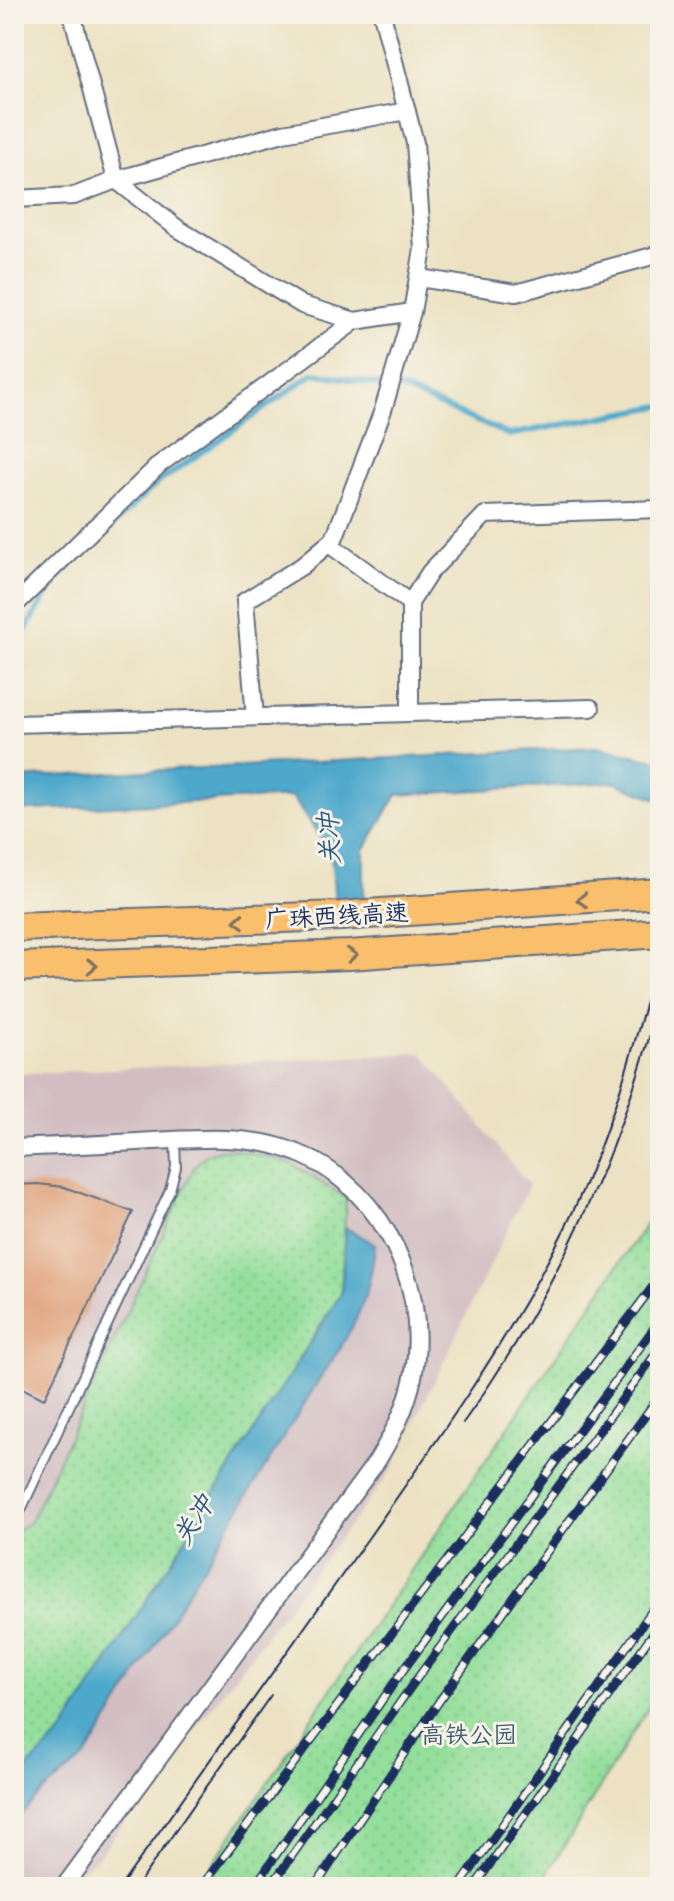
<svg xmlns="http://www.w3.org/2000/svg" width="674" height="1901" viewBox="0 0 674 1901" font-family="'Balsamiq Sans','LXGW WenKai TC',sans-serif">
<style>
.railway{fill:#d2bec2}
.park{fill:url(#park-dots);stroke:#58877c;stroke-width:2}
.water{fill:#4da8cb;stroke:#346c94;stroke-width:2}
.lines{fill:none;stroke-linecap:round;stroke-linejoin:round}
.stream{stroke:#4da8cb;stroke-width:6}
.building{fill:#de9b73}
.lane-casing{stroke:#646e81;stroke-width:12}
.street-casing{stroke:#646e81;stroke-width:20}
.highway-casing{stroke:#646e81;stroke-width:32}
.lane{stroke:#fff;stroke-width:8}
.street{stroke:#fff;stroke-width:16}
.highway{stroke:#f9bf6d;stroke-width:28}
.tram{stroke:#1b2f5e;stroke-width:2}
.rail-casing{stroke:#1b2f5e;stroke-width:9}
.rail{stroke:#f7f3e8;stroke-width:6;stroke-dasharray:18;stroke-linecap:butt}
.oneway{stroke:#7f7065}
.labels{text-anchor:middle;stroke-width:6;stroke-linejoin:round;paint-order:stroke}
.street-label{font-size:24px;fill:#1b2f5e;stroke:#f7f3e8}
.park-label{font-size:24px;fill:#395b6d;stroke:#f7f3e8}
.water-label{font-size:26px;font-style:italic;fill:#2c5984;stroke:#f7f3e8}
</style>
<defs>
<pattern id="park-dots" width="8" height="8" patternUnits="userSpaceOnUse" patternTransform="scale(2)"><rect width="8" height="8" fill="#94df9b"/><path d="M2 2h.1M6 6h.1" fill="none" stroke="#7fc088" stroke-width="1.8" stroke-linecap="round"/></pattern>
</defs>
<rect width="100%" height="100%" fill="#f7f3e8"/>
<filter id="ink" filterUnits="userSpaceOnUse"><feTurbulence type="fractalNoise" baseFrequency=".0125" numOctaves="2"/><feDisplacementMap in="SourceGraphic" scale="16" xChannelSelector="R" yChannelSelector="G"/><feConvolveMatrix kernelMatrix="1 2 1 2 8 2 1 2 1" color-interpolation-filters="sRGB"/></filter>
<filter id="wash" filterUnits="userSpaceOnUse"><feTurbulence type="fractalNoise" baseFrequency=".006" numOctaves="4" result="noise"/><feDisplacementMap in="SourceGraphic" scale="32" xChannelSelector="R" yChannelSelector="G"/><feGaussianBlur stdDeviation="1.8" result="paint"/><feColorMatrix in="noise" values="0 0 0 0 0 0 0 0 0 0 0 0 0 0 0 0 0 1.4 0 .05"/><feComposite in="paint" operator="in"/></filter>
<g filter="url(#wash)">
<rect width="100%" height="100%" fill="#ece2c3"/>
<!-- railway -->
<path class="railway" d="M422,1053L529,1185L391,1471L97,1858L56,1887H14V1074Z"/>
<!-- park -->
<path class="park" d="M232,1149L290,1163L346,1198L341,1294L62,1733L14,1781V1533L30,1522L193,1169C204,1153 213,1150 232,1149Z
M660,1203V1688L539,1887H197Z"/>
<!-- water -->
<path class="water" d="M596,747L660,761V800L613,782L397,795L364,850V902L335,903L331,852L292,797L14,811V778Z
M346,1228L375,1244C370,1305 350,1334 317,1383L86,1757L40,1794L14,1822V1781L62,1733L341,1294Z"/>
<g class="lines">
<!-- stream -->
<path class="stream" d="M14,649L57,578L156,484L314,373L402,389L509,435L660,406"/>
</g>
<g id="blocks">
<!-- building -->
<path class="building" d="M38,1184L64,1187L133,1212L44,1399L14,1384V1185Z"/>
</g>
</g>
<g filter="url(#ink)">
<use href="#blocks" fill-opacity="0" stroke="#646e81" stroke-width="2"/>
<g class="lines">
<!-- lane casing -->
<g class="lane-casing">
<path id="lane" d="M14,1518L21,1510L170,1190L176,1167L175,1140"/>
</g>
<!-- street casing -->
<g class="street-casing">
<path id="street" d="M72,14L116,180L177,228L302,305L355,321L412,312
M14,199L74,196L116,180L283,133L407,111
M419,278L516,293L660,254
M329,544L410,603
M14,606L160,464L355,321
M410,713V603L430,572L485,515L660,509
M255,717L245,601L302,566L334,539L383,410L412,312L423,249L415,143L382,14
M14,724L591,708
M14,1148C60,1146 107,1144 153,1141C196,1139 239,1135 280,1147C376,1175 432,1281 413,1377C407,1407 393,1434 377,1461L64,1887"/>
</g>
<!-- highway casing -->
<g class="highway-casing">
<path id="highway" d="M14,927L340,916L660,893
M14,967L349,955L660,933"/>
</g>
<!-- lane -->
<use href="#lane" class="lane"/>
<!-- street -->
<use href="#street" class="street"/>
<!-- highway -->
<use href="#highway" class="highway"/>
<!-- tram -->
<path class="tram" d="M463,1423C556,1293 620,1153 660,998
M120,1887C197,1778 274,1670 352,1561C429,1452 507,1345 567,1224C609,1138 636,1042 660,949
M136,1887L271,1695"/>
<!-- rail casing -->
<g class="rail-casing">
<path id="rail" d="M201,1887L660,1277
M254,1887L396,1680L660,1320
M270,1887L410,1688L660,1348
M315,1887L440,1700L660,1395
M459,1887L660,1599
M474,1887L660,1623"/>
</g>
<!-- rail -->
<use href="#rail" class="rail"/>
</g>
<!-- one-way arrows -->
<defs><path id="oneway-chevron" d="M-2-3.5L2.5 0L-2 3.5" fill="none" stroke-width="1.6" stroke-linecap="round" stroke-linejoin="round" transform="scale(2)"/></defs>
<g class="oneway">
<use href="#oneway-chevron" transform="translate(582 900) rotate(176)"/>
<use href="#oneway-chevron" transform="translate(239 921) rotate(177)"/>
<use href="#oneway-chevron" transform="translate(352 955) rotate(-3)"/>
<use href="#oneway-chevron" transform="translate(92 966) rotate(-2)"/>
</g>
</g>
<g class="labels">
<!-- street labels -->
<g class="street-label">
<text transform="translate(337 916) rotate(-3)" y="8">广珠西线高速</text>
</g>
<!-- park labels -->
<g class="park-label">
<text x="469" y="1743">高铁公园</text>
</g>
<!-- water labels -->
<g class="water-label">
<text transform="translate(329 839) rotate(-93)" y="9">关冲</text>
<text transform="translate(193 1520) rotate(-57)" y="9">关冲</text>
</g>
</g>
<!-- margin -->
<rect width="674" height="1901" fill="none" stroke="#f7f3e8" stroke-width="48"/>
</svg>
